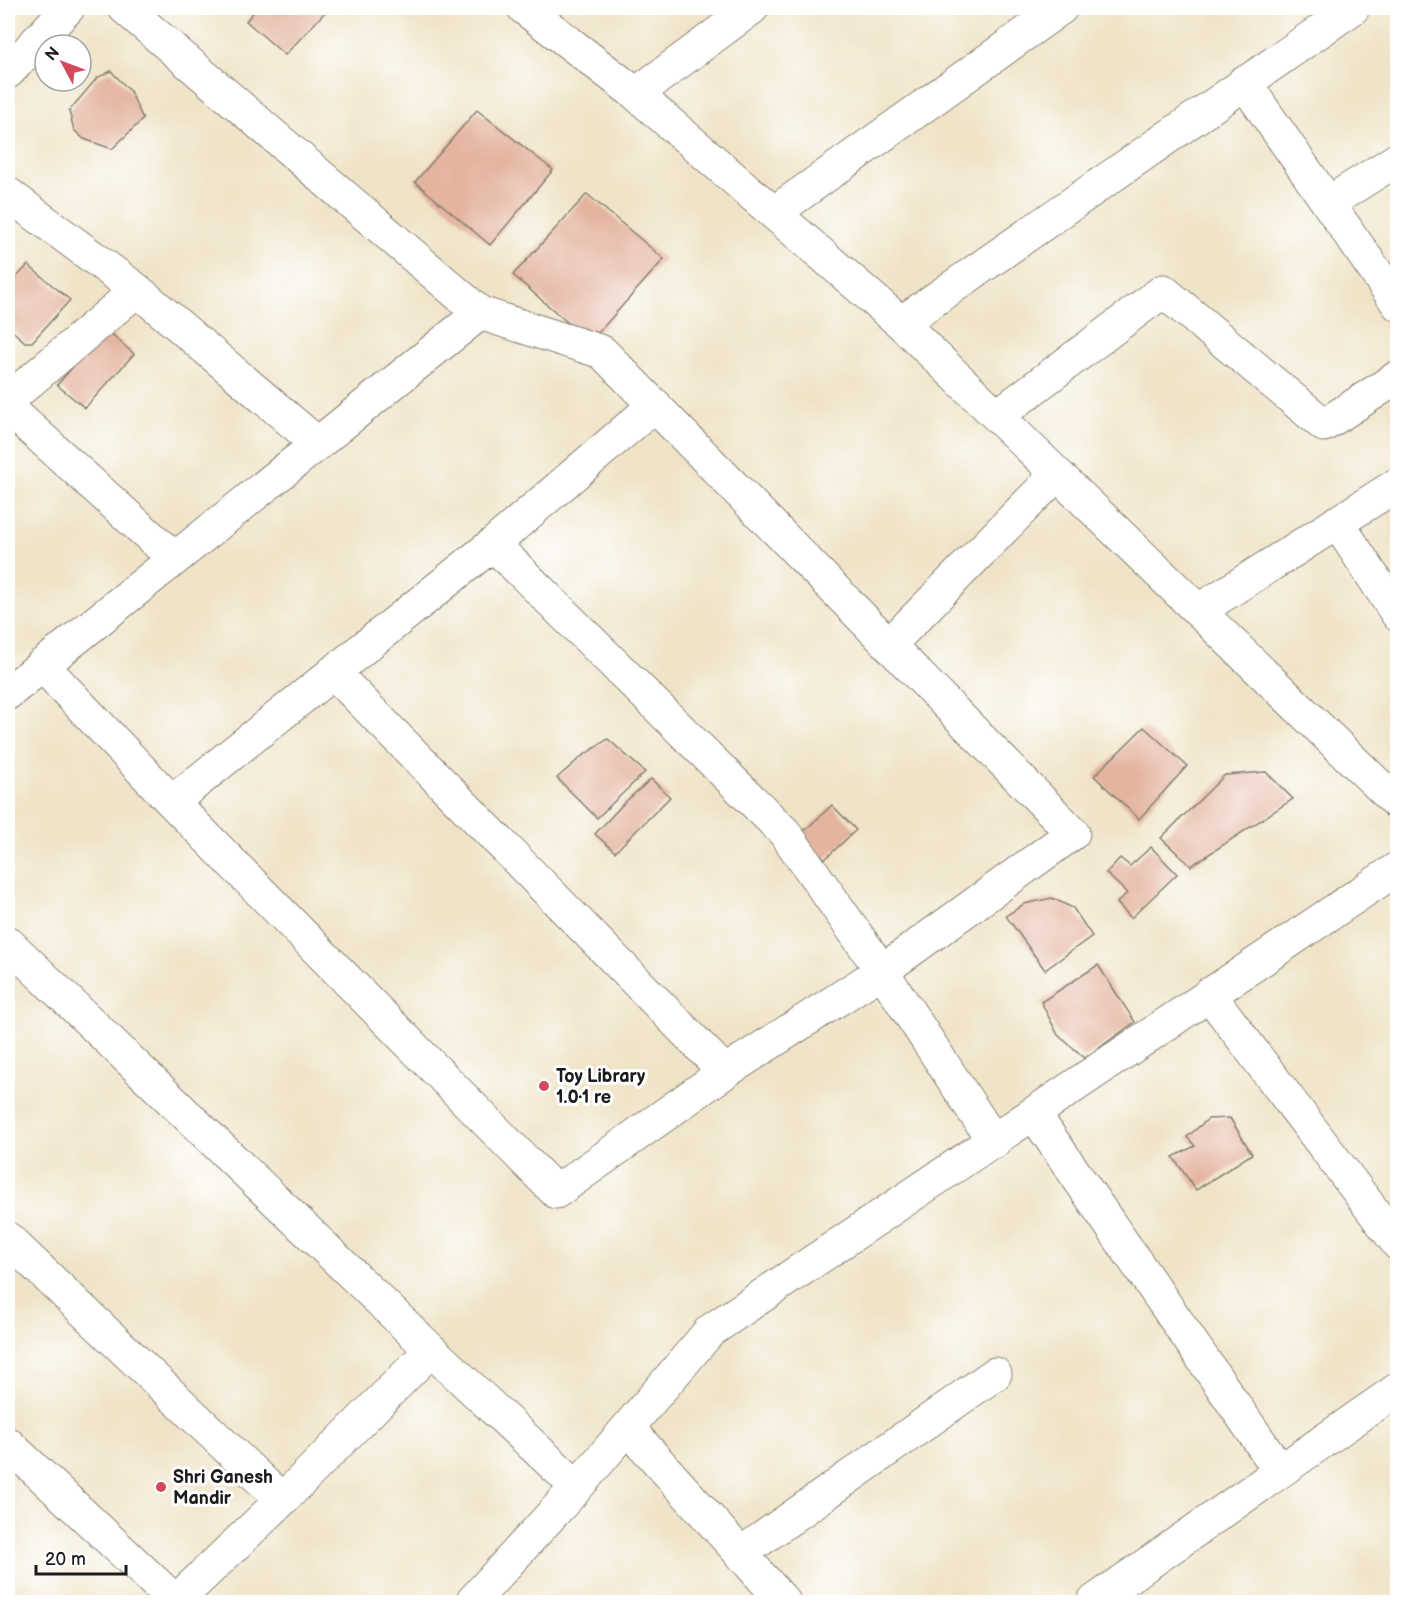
<svg xmlns="http://www.w3.org/2000/svg" width="1405" height="1610" viewBox="0 0 1405 1610" font-family="'Balsamiq Sans',sans-serif">
<style>
.building{fill:#e4b49f}
.lines{fill:none;stroke-linecap:round;stroke-linejoin:round}
.minor-casing{stroke:#868072;stroke-width:35}
.minor{stroke:#fff;stroke-width:33}
.poi-dot{fill:#d1495b;stroke:#fff;stroke-width:2}
.labels{text-anchor:middle;stroke-width:6;stroke-linejoin:round;paint-order:stroke}
.poi-label{font-size:18px;font-weight:bold;fill:#1c1c1c;stroke:#fff;text-anchor:start}
</style>
<rect width="100%" height="100%" fill="#fff"/>
<filter id="ink" filterUnits="userSpaceOnUse"><feTurbulence type="fractalNoise" baseFrequency=".0167" numOctaves="2"/><feDisplacementMap in="SourceGraphic" scale="12" xChannelSelector="R" yChannelSelector="G"/><feConvolveMatrix kernelMatrix="1 2 1 2 8 2 1 2 1" color-interpolation-filters="sRGB"/></filter>
<filter id="wash" filterUnits="userSpaceOnUse"><feTurbulence type="fractalNoise" baseFrequency=".008" numOctaves="4" result="noise"/><feDisplacementMap in="SourceGraphic" scale="24" xChannelSelector="R" yChannelSelector="G"/><feGaussianBlur stdDeviation="1.35" result="paint"/><feColorMatrix in="noise" values="0 0 0 0 0 0 0 0 0 0 0 0 0 0 0 0 0 1.4 0 .05"/><feComposite in="paint" operator="in"/></filter>
<g filter="url(#wash)">
<rect width="100%" height="100%" fill="#f0e4c8"/>
<g id="blocks">
<!-- building -->
<path class="building" d="M257,8H329L285,55L246,21Z
M111,71L130,91L143,119L112,149L84,139L74,130L69,111L97,78Z
M477,110L553,170L490,245L415,182Z
M587,194L664,259L590,342L513,275Z
M28,265L70,300L32,342H25L8,327V286Z
M106,329L134,354L85,408L57,385Z
M1144,727L1187,766L1139,819L1094,776Z
M608,739L645,772L597,818L557,778L581,757Z
M1266,772L1293,799L1191,866L1161,838L1225,775Z
M651,779L670,797L615,852L595,834L624,803Z
M832,805L856,830L825,859L801,834Z
M1151,847L1177,874L1131,918L1117,903L1127,893L1106,873L1120,858L1130,866Z
M1052,898L1073,908L1092,936L1045,970L1006,916L1024,904Z
M1098,965L1135,1022L1085,1058L1058,1035L1041,1002Z
M1230,1118L1252,1154L1196,1190L1173,1157L1195,1146L1187,1137L1208,1119Z"/>
</g>
</g>
<g filter="url(#ink)">
<use href="#blocks" fill-opacity="0" stroke="#868072" stroke-width="1.5"/>
<g class="lines">
<!-- minor casing -->
<g class="minor-casing">
<path id="minor" d="M524,8L636,94L901,323L1398,804
M8,72L68,8
M1244,82L1398,304
M636,94L752,8
M8,194L137,290L318,444
M1328,203L1398,159
M775,212L1061,8
M901,323L1353,8
M8,400L137,290
M8,408L175,559
M997,416L1163,291L1324,425L1398,377
M1337,522L1398,615
M493,544L785,833L882,971L994,1142
M1198,611L1398,484
M889,645L1057,474
M42,665L172,802L556,1192L725,1072L882,971L1073,833L602,352L480,313L125,8
M333,672L725,1072
M8,693L480,313
M172,802L493,544L655,405
M8,943L431,1350L577,1487
M1209,994L1398,1244
M1034,1114L1280,1471
M8,1239L282,1500
M628,1428L784,1602
M8,1444L176,1602
M740,1554L995,1374
M175,1602L282,1500L431,1350
M472,1602L577,1487L710,1331L1398,868
M1093,1602L1398,1389"/>
</g>
<!-- minor -->
<use href="#minor" class="minor"/>
</g>
</g>
<!-- markers -->
<g class="poi-dot">
<circle cx="544" cy="1086" r="6"/>
<circle cx="161" cy="1487" r="6"/>
</g>
<g class="labels">
<!-- poi labels -->
<g class="poi-label">
<text x="556" y="1082">Toy Library<tspan x="556" dy="21">1.0·1 re</tspan></text>
<text x="173" y="1483">Shri Ganesh<tspan x="173" dy="21">Mandir</tspan></text>
</g>
</g>
<!-- margin -->
<rect width="1405" height="1610" fill="none" stroke="#fff" stroke-width="30"/>
<!-- north arrow -->
<g transform="translate(63 63) rotate(311)"><circle r="28" fill="#ffffff" stroke="#a4a4a4" stroke-width="1.5"/>
<path d="M0-4.5L10 22L0 15L-10 22Z" fill="#d1495b"/>
<text y="-9" font-size="16" font-weight="bold" text-anchor="middle" fill="#1c1c1c">N</text>
</g>
<!-- scale -->
<path d="M36 1565v9h90v-9" fill="none" stroke="#1c1c1c" stroke-width="3"/>
<text x="45" y="1565" font-size="18" fill="#1c1c1c" stroke="#ffffff" stroke-width="4.5" paint-order="stroke">20 m</text>
</svg>
